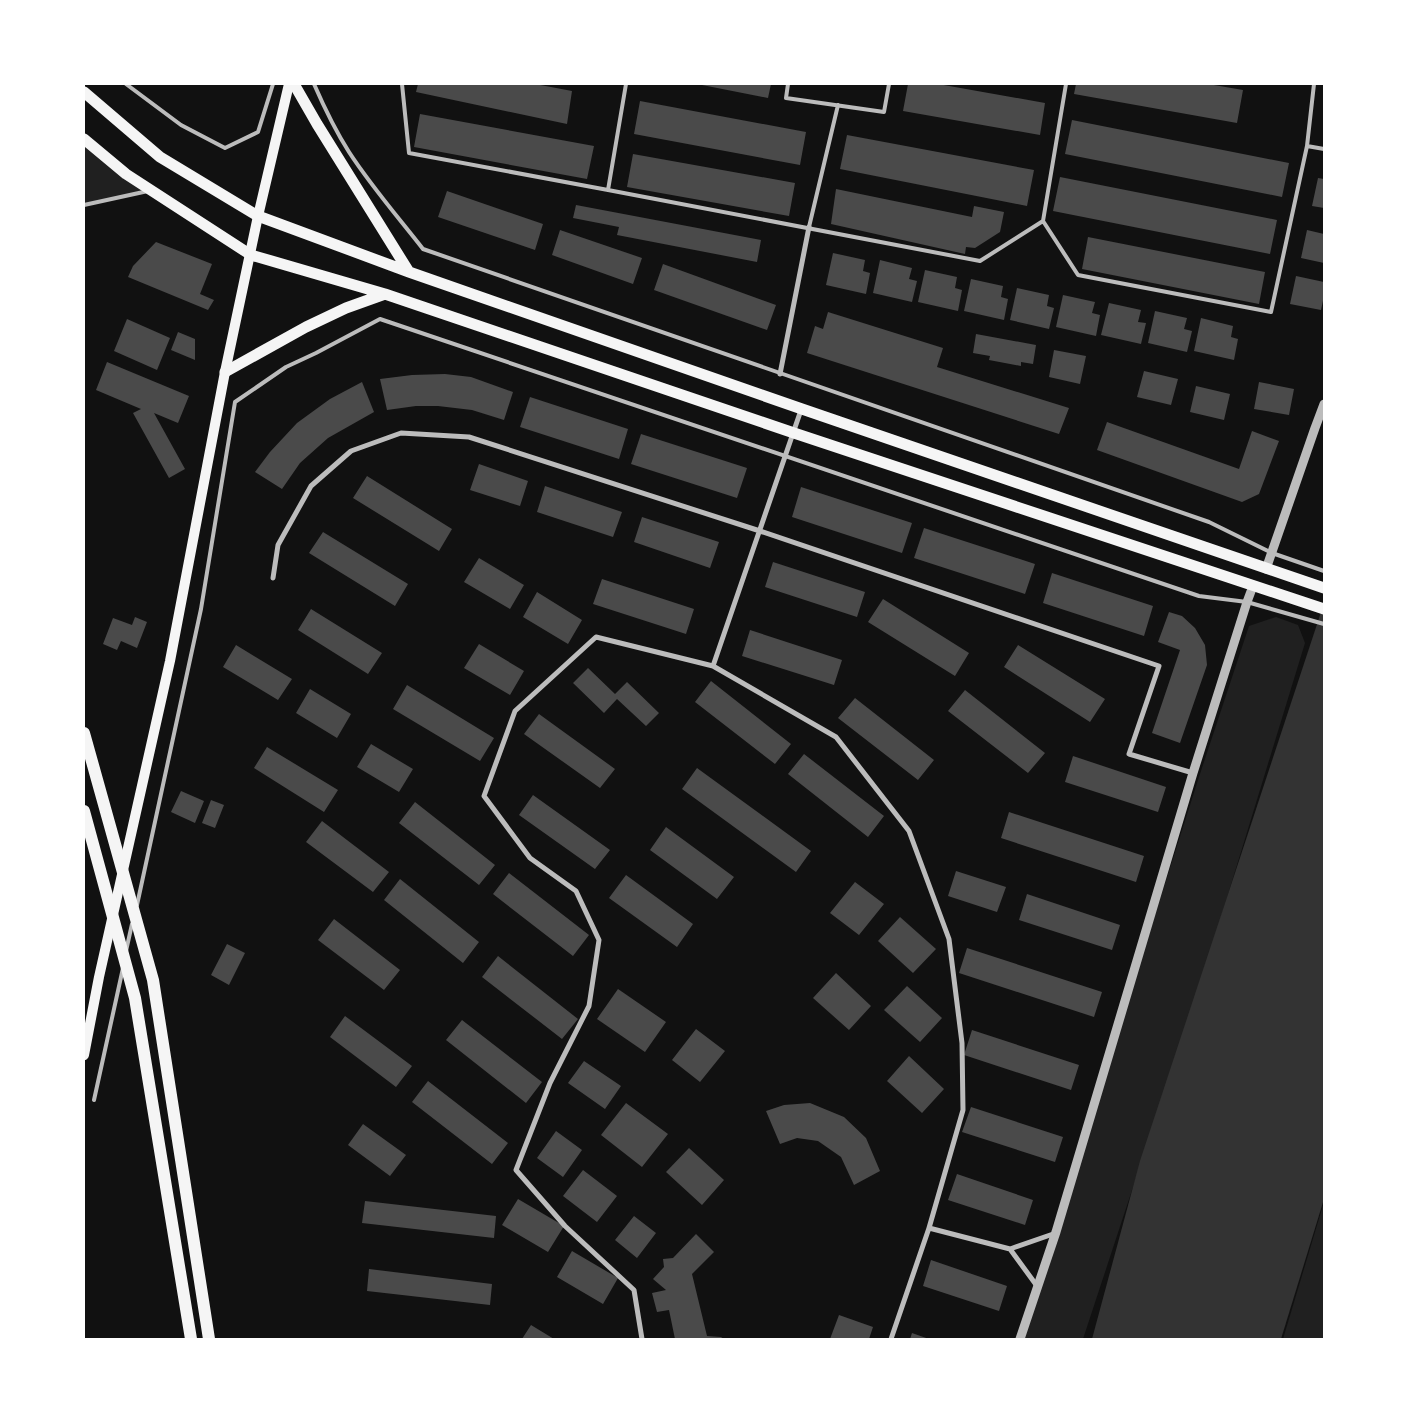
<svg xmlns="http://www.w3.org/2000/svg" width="1408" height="1423" viewBox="0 0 1408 1423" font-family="Figtree,sans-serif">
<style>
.green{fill:#202020}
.water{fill:#333}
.building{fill:#4a4a4a}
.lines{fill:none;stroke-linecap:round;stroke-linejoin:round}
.service{stroke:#bcbcbc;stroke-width:4}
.minor{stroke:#bcbcbc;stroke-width:5}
.tertiary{stroke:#bcbcbc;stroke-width:9}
.secondary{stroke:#f5f5f5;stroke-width:10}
.primary{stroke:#f5f5f5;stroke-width:11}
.motorway{stroke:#f5f5f5;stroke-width:12}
</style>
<rect width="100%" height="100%" fill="#111"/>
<!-- green -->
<path class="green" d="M84,139L153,190L84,205Z
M1276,617L1298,625L1305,643L1210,953L1083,1339H1023L1051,1241L1199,777L1249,626Z
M1324,1202V1339H1283Z"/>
<!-- water -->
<path class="water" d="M1324,603V1199L1281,1339H1092L1140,1161Z"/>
<!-- building -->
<path class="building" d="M418,84H535L572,91L567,124L416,92Z
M697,84H771L768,98Z
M908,84H938L1045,103L1040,135L903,111Z
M1076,84H1208L1243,90L1237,123L1074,94Z
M640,101L806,132L800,165L634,134Z
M420,114L594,146L587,179L414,147Z
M1072,120L1289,163L1282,197L1065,154Z
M847,135L1034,170L1027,206L840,169Z
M633,154L795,183L789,216L627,187Z
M1060,177L1277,220L1270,254L1053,211Z
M1318,178L1324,179V208L1312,206Z
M836,189L972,217L974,206L1004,212L1000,232L975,248L966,247L965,254L831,224Z
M447,191L543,224L535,250L438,217Z
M576,205L761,240L757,262L617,235L619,227L573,218Z
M560,230L642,258L633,284L552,255Z
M1307,230L1324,234V263L1301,258Z
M1088,237L1265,272L1259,304L1082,269Z
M156,242L212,264L200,294L214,300L208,310L128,277L133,266Z
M833,253L865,260L863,271L870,273L866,294L826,285Z
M880,260L912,268L909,279L917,281L912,302L873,293Z
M663,264L776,305L767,330L654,290Z
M925,270L957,277L955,288L962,290L958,311L918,302Z
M1296,276L1324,282V296L1321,310L1290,304Z
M971,279L1003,286L1001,297L1008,299L1004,320L964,311Z
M1017,288L1049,295L1047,306L1054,308L1049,329L1010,320Z
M1063,295L1095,302L1092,313L1100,315L1096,336L1056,327Z
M1109,303L1141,310L1138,322L1146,323L1141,344L1101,335Z
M1155,311L1187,318L1184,329L1192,331L1187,352L1148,343Z
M828,312L943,348L937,367L1069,408L1059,434L807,353L815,326L823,329Z
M1201,318L1233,326L1231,337L1238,339L1234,360L1194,351Z
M127,319L170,338L157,370L114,351Z
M178,332L195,339V360L171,350Z
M976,334L1036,345L1033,364L1021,362V366L989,360L990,356L973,353Z
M1054,350L1086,356L1080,384L1049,377Z
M107,362L189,396L178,423L154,413L185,469L169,478L133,413L141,409L96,390Z
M1144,371L1178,379L1171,405L1137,397Z
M445,374L471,377L513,392L504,420L472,410L438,406H416L387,410L380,379L412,375Z
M362,382L374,412L328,438L300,463L282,489L255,472L270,452L297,423L330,399Z
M1259,382L1294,389L1289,415L1254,409Z
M1196,386L1230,394L1224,420L1190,412Z
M530,397L628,429L619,459L520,427Z
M1107,422L1239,469L1252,431L1279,441L1259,494L1242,502L1097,450Z
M641,434L747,468L737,498L631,464Z
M479,464L528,481L520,506L470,490Z
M367,476L452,529L439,551L353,498Z
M545,486L622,512L613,537L537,512Z
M801,487L912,523L902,553L792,517Z
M642,517L719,542L710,568L634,542Z
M924,528L1035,564L1025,594L914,558Z
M323,532L408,584L395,606L309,553Z
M479,558L524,585L510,609L464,582Z
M773,562L865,592L857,617L765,587Z
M1052,573L1153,606L1144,636L1043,603Z
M602,579L694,609L686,634L593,604Z
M537,592L582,620L568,644L523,617Z
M883,599L969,653L955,676L868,622Z
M311,609L382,653L368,674L298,630Z
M1169,612L1182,616L1195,628L1205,645L1207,665L1180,743L1152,733L1180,650L1158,642Z
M135,617L147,622L137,648L121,641L117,650L103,644L113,618L132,625Z
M750,630L842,660L834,685L742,656Z
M479,644L524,671L510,695L464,668Z
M236,645L292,679L278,700L223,667Z
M1018,645L1105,699L1090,722L1004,667Z
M588,668L615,694L627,682L659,713L646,726L617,699L604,713L573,683Z
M711,681L791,744L775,764L695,702Z
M407,685L494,738L480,761L393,709Z
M310,689L351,714L337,738L296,713Z
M965,690L1045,753L1028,773L948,711Z
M855,698L934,760L918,780L838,718Z
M539,714L615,769L600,788L524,734Z
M371,744L413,769L399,792L357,767Z
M267,747L338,790L324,812L254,768Z
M804,754L884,816L868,837L788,774Z
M1073,756L1166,787L1158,812L1065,782Z
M697,768L811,851L796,872L682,789Z
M181,791L204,801L195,823L171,812Z
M533,795L610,850L595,869L519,815Z
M211,800L224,805L215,828L202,823Z
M415,802L495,865L479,885L399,823Z
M1009,812L1144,856L1136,882L1001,838Z
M322,821L389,872L373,892L306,842Z
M666,827L734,877L717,899L650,850Z
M956,871L1006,887L997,912L948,896Z
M509,873L589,935L573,956L493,894Z
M626,875L693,924L677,947L609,898Z
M400,879L479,942L463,963L384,900Z
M855,882L884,904L859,935L830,913Z
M1027,894L1120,925L1112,950L1019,920Z
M900,917L936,949L913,973L878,941Z
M334,919L400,970L384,990L318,940Z
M227,944L245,953L229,985L211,975Z
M967,948L1102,992L1094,1017L959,973Z
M498,956L578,1019L562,1039L482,977Z
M836,973L871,1006L849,1030L813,998Z
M907,986L942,1018L920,1042L884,1010Z
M618,989L666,1022L645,1052L597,1019Z
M345,1016L412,1066L396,1087L330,1037Z
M462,1020L542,1082L526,1103L446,1040Z
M696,1029L725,1051L700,1082L672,1060Z
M972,1030L1079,1065L1071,1090L964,1055Z
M909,1056L944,1089L922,1113L887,1081Z
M584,1061L621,1086L605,1109L568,1083Z
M428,1081L508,1143L492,1164L412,1102Z
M626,1103L668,1134L642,1167L601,1135Z
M810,1103L844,1117L866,1138L880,1171L854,1185L841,1157L818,1141L797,1138L780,1144L766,1111L784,1105Z
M971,1107L1063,1137L1055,1162L962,1132Z
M363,1124L406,1155L390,1176L348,1145Z
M556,1131L582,1150L563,1177L537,1158Z
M689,1148L724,1180L702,1205L666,1172Z
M583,1170L617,1196L597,1222L563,1196Z
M957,1174L1033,1200L1025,1225L948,1200Z
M518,1199L564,1226L548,1252L502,1225Z
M365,1201L496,1216L494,1238L362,1223Z
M634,1216L656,1233L637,1258L615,1240Z
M696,1234L714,1252L692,1274L707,1336L721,1337L724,1339H675L669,1310L657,1312L652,1293L666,1290L653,1279L664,1267L663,1259L673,1258Z
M572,1251L618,1278L603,1304L557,1277Z
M931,1260L1007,1286L999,1311L923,1286Z
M369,1269L492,1284L490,1305L367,1291Z
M839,1315L873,1327L869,1339H830Z
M531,1325L554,1339H522Z
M912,1333L929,1339H910Z"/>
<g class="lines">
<!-- service -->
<path class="service" d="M126,84L181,125L225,148L258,132L273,84
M314,84C324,107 335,130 349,152C371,186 398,217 423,249L1209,522L1272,553L1324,571
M402,84L409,153L608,190
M626,84L608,190L980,261L1043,221L1078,275L1271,312L1307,146L1314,84
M788,84L786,98L884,112L889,84
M1307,146L1324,149
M84,205L148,191
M1043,221L1066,84
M809,227L838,105
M137,905L201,609L235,402L286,367L316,353L380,319L1199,596L1247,602L1324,624
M126,951L132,924
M94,1100L123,968"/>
<!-- minor -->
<path class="minor" d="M780,374L809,227
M273,578L278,545L311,486L351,451L401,433L469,437L760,531L1159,666L1129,754L1193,773
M713,666L801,410
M929,1228L1010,1249
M1037,1286L1010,1249L1056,1233
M642,1339L634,1290L565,1226L516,1170L550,1083L589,1006L599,940L576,891L530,858L484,796L515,711L596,637L713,666L836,737L909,831L949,939L962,1043L963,1110L929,1228L891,1339"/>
<!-- tertiary -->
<path class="tertiary" d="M1266,569L1315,428L1324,404
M1020,1339L1056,1232L1193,773L1247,602L1253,586"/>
<!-- secondary -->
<path class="secondary" d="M84,1055L99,977L170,661L225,372L258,216L289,84"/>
<!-- primary -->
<path class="primary" d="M294,84L317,124L409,272
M84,92L160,157L258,216L409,272L802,409L1324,588
M84,139L126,174L251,255L385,294L794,433L1324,609
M225,372L306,327L346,308L385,294"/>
<!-- motorway -->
<path class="motorway" d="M84,733L153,980L209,1339
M84,811L135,998L191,1339"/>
</g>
<!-- border -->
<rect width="1408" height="1423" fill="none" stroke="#ffffff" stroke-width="170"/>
</svg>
